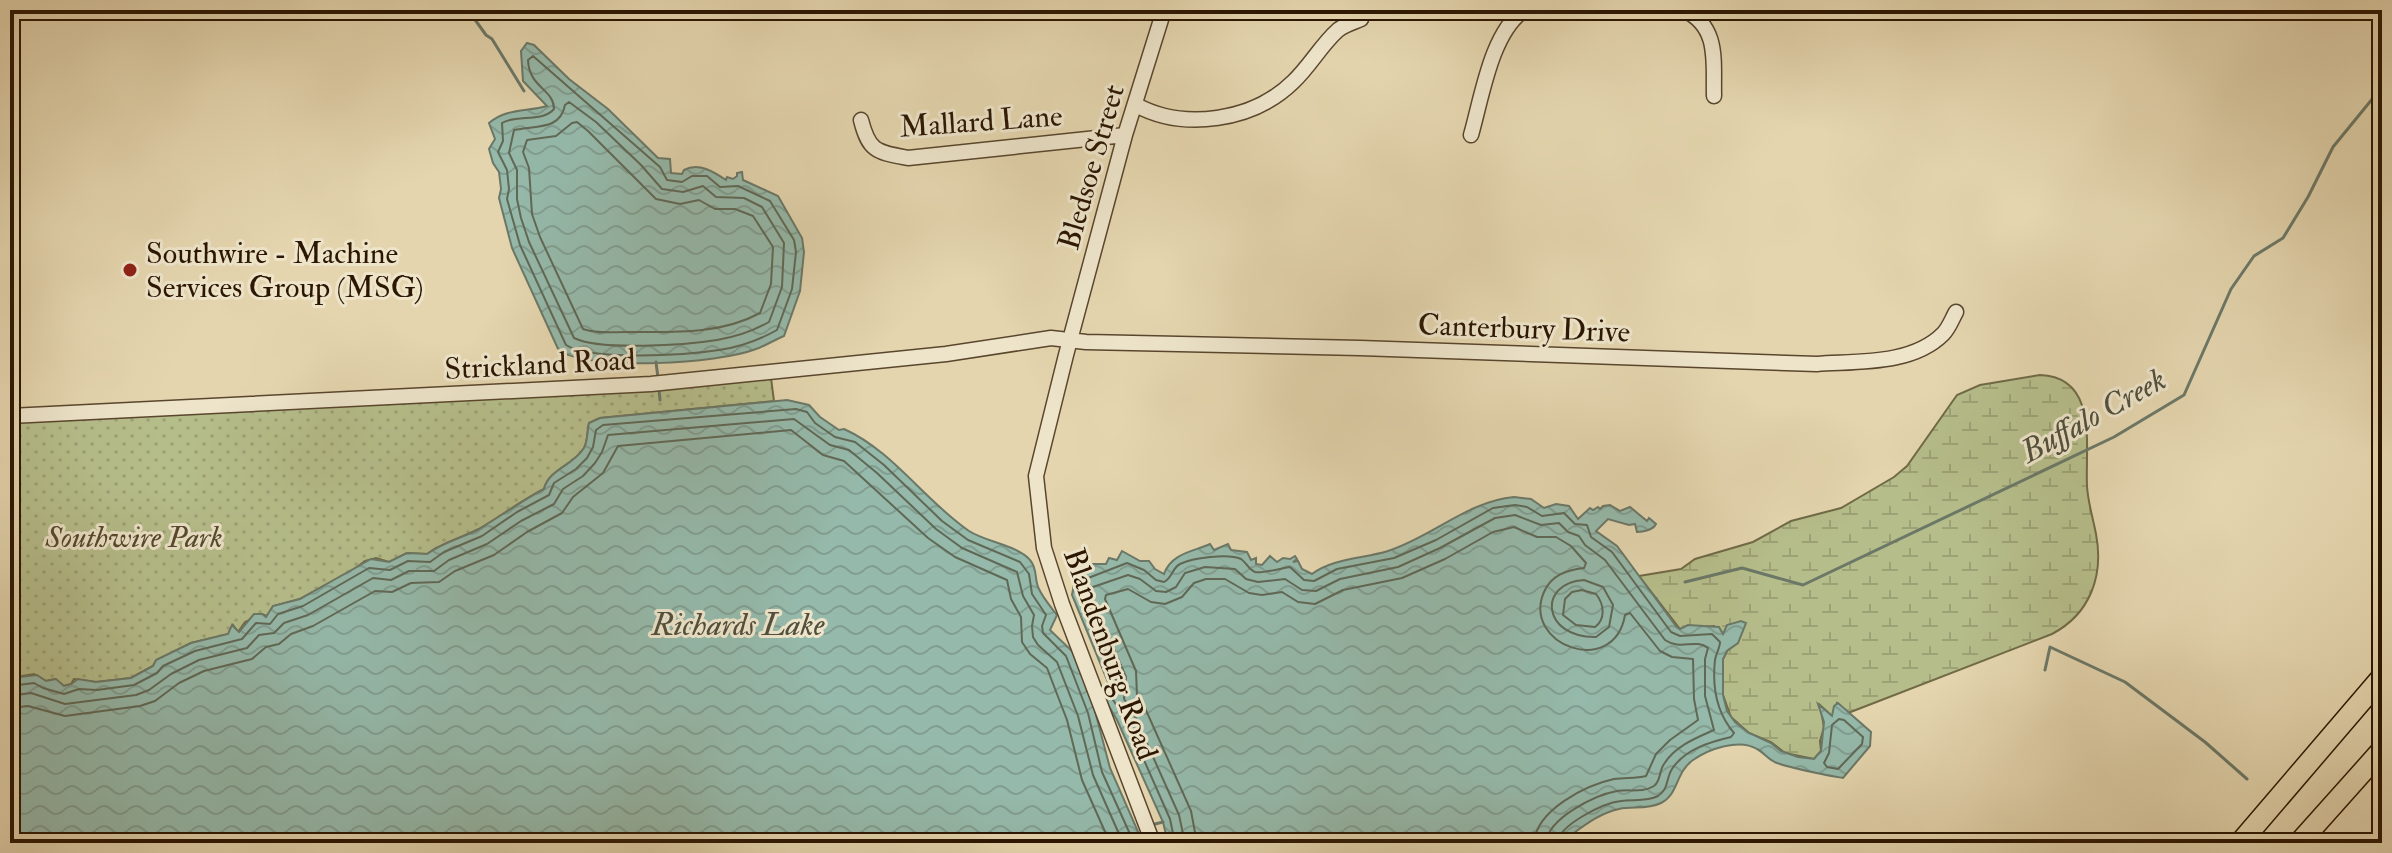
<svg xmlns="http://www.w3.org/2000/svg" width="2392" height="853" viewBox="0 0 2392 853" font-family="'IM FELL Double Pica',serif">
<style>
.wetland{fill:url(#wetland-marsh);stroke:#706a46;stroke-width:2}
.park{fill:url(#park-dots);stroke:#706a46;stroke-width:2}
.water{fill:url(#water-waves);stroke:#6b7867;stroke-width:2}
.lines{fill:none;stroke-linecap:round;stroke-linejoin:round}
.shore{stroke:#606856;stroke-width:2}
.stream{stroke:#6b7867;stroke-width:3}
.minor-casing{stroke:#59462d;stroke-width:17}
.highway-casing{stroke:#2b1602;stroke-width:23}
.minor{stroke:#ede4ca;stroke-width:14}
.highway{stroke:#e4d5ae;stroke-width:20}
.poi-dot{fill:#8f2418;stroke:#ede4ca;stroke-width:3}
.labels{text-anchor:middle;stroke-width:6;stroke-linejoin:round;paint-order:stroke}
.street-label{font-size:30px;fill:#2b1602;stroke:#ede4ca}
.poi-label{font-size:30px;fill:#2b1602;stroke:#ede4ca;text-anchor:start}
.park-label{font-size:30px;font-style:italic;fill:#54482b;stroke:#ede4ca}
.water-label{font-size:32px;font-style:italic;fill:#504f3d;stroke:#ede4ca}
</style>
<defs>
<pattern id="wetland-marsh" width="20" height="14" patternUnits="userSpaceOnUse" patternTransform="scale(2)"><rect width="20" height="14" fill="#b5bd8a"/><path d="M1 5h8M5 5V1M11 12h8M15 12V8" fill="none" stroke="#9ca275"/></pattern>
<pattern id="park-dots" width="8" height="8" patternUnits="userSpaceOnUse" patternTransform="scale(2)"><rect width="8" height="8" fill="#b5bd8a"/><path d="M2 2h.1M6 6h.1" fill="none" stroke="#9ca275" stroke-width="1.8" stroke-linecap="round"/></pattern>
<pattern id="water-waves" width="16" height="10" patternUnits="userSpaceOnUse" patternTransform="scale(2)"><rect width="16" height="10" fill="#95b9aa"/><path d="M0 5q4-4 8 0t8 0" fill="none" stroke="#819e91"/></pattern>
</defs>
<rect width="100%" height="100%" fill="#e4d5ae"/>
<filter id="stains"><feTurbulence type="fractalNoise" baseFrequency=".0025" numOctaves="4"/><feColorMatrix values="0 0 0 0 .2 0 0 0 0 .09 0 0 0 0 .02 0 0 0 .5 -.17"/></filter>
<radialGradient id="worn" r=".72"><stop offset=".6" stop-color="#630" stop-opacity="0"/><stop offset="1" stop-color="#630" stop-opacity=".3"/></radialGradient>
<!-- wetland -->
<path class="wetland" d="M2040,375C2099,377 2085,447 2087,486C2088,503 2093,518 2096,534C2104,576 2090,614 2052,634L1848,713L1837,703L1832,716L1820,705L1824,727L1820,741L1821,751L1814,759L1785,753L1771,742L1749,733L1731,717L1723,695V659L1727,651L1726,630L1723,634L1714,626L1680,629L1639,576L1681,569L1695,559L1753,542L1791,521L1841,508L1894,477L1907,466L1957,395L1980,385Z"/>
<!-- park -->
<path class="park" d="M771,378L774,401L600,418L589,423C587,431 588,441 584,448C573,466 549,469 544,489C521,501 501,516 479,529C462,538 443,542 427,554L407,553L389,562L376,558L365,561L353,570L300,599L273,606L267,616L262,614L245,622L238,632L233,625L229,634L191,643L157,660L153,666L131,678L96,682L74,679L71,684L64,686L55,679L46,681L34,674L10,678V421Z"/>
<!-- water -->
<path class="water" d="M527,43L534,45L569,79L608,109L658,158L670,159L671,173L682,174L684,170C699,162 714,172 726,180L727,177L733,179L737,176V173L742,172L743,180L778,196L802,238L804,252L800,291L784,336C774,340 765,346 756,349C717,364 594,371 559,351L512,248L499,198L501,189L499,172L493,163L489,149L495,139L489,123C507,108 526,112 547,106L523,81L521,51Z
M787,400L809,405L820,417L839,430L844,429C893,451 924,500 969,531C986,542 1019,546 1030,560C1038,569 1034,580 1039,589C1043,598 1051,607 1057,615L1050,630L1073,652L1095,711L1110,768L1143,843H10V678L37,675L46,681L56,679L64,686L71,684L78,679L96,682L131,678L153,666L156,660L191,643L228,634L232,625L239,632L254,614H262L266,617L273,606L300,599L371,559L389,562L407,553L427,554C443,542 462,538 479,529C501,516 521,501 544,489C549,469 573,466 584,448C588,441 587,431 589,423L600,418Z
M1514,497L1531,499L1544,508L1556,504L1569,506L1578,519L1590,508L1593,510L1598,507L1600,509L1603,506L1610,505L1620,511L1630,507L1647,521L1649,518L1656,524C1653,530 1643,532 1637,532L1635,524L1629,525L1608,519L1596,531L1617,546L1676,626L1680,629L1688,625L1719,627L1723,634L1727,625L1741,621L1746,623L1738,643L1727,651L1723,659V695L1727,711L1735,722L1749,733L1771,743L1781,751L1798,757L1814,759L1821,751L1824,722L1818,704L1832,716L1834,706L1838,703L1871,732L1870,746L1843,778C1821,774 1798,770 1777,763C1768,760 1765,753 1757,749C1739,738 1709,749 1693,760C1675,773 1679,794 1661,803C1647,810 1633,806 1619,809C1596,814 1579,830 1560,843H1168L1163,822L1117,720L1104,698L1108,682L1072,595L1076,573L1090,569L1092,564H1106L1109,558L1117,560L1122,551L1140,561H1149L1155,569L1164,574C1171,553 1195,551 1210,544L1214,550L1228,544L1231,550L1247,552L1251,560L1256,558V564L1262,565L1270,556L1277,562L1283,558L1290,559L1295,556L1297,559L1293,562L1298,561L1302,569L1312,574C1334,558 1362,559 1388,551C1432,537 1468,501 1514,497Z"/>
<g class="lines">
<!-- shore -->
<path class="shore" d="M533,56L660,167L667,180L682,182L692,176H707L720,187L738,186L770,201L794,240L796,252L792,289L777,330C759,340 740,347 719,350C687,355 591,361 566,345L520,245L507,199L509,189L507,170L498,152L503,141L502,123C517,114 542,123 554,109C554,89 529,88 528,60Z
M569,102L596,122L641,165L662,189L683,192L703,186L716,197L744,198L762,207L784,243L782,287L769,322C753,331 736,337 717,340C686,345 600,351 574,338L529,242L521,218L517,199V170L509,153L514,130C535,125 560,131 565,105Z
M572,123L577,122L588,131L656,199L680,204L699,200L715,209H735L753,216L773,247L771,284L760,313C720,335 671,332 626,332C612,332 597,334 583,329L540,237L532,214L529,168L523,152L527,140L556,136Z
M1584,580L1603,587L1613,605L1609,627L1596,637C1542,638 1537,583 1584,580Z
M1582,590L1596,594C1604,604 1606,619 1595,627L1576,625L1563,615L1565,599L1572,592Z
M10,686L34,683L43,688L64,694L79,689L97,690L134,685L157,673L163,666L195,651L242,639L256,623L270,624L278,614L303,606L369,568L390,570L408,561L430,562L444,552L482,536L517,512L549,495L554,483L576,469L587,458L593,447L596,430L603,425L796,409L807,412L815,423L835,437L855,442L884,465L942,521L968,540L1020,562L1029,574L1032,594L1046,615L1042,626L1043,633L1066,656L1088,713L1102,772L1134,843
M10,696L31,693L65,704L136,695L149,690L171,674L199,660L247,648L259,635L274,633L284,623L308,615L373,578L391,580L409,571H434L449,560L487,544L521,521L554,504L563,489L583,476L595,463L602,452L608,435L794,419L830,445L849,450L877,473L936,529L962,548L1017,572L1023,596L1034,615L1032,626L1033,637L1038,645L1057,662L1078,716L1093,775L1123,843
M10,708L28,706L65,716L140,706L155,701L179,683L204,671L252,659L266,647L279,644L291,634L313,626L375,591L392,592L411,583L439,582L455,571L494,555L527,532L562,513L573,497L603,473L618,446L791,430L823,455L844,461L928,538L955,557L1007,580L1011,599L1021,617L1022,642L1030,654L1047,668L1067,720L1082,780L1110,843
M1839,719L1844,720L1863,737L1862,744L1838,769L1827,767L1824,763L1829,753L1832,725Z
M1175,843L1170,819L1125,717L1113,700L1116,680L1080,594L1083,580L1127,563L1144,570L1156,580L1164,582C1173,577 1172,568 1180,564C1192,558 1228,553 1241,559C1246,562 1248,569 1255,572C1260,574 1283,568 1290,567L1304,580L1314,581L1337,569L1394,558L1436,540L1493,508L1515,505L1527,507L1542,516L1564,513L1575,524L1587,525L1591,537L1612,552L1671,632L1680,636L1712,634L1720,642C1720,648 1716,653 1715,660C1712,687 1716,712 1734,733L1731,737C1710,742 1685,749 1672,769C1666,778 1669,789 1658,796C1646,802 1633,799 1621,801C1603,803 1559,825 1557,843
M1185,843L1179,815L1133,712L1124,699L1126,677L1092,598L1093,587L1128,575L1140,579L1156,591L1166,592L1176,587L1185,573L1205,567L1235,569L1246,579L1258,582L1285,579L1302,590L1316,591L1340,579L1398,567L1440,548L1495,518L1515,515L1541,525L1559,523L1568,532L1579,536L1585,545L1605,560L1665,640C1681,651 1695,638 1708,648L1705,659V696L1714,730C1696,738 1675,746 1664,764C1659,771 1661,781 1654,786C1643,793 1629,789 1617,791C1595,795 1548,818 1546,843
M1197,843L1191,811L1145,708L1137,696L1136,671L1105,599L1106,595L1128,589L1151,602L1165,604L1182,597L1194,583L1206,579H1225L1249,593L1262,595L1282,592L1298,602L1315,604L1343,590L1402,578L1445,559L1493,532L1514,527L1537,537H1556L1571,546L1586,563L1584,568C1567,570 1551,575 1544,592C1521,645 1614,679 1625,615L1630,613L1660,651L1672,657L1693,659L1694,699L1698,720L1670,740L1656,754L1646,776C1635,779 1625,777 1614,779C1586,785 1536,810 1534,843"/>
<!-- stream -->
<path class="stream" d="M468,10L486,35L492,39L524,91
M656,362L658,378
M659,390L660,400
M1685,582L1742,568L1803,585L2114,437L2184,395L2231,289L2254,256L2283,238L2308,197L2333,147L2382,87
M2045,670L2050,647L2125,682L2205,742L2247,779
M1151,825L1163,822"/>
<!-- minor casing -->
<g class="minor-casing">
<path id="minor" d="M1684,10C1720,27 1713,62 1714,96
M1136,105C1184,131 1253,121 1293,82C1310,66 1321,45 1338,30C1344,25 1354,22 1361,19
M861,120C869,152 877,152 908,158L1125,135
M1471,135C1482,97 1491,33 1524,10
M10,416L651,384L946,354L1051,338L1086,342L1360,348L1817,364C1858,361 1912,365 1943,334C1949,328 1952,319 1956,312
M1153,843L1062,604L1044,548L1036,476L1066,355L1125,135L1164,10"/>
</g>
<!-- highway casing -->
<g class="highway-casing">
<path id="highway" d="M2240,843L2382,677
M2299,843L2382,750"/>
</g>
<!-- minor -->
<use href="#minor" class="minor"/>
<!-- highway -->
<use href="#highway" class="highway"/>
</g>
<!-- markers -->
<circle class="poi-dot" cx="130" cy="270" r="8"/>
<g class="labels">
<!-- street labels -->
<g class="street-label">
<text transform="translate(981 121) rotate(-4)" y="10">Mallard Lane</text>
<text transform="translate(1091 167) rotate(-74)" y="10">Bledsoe Street</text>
<text transform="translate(1524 328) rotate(2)" y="10">Canterbury Drive</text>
<text transform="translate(540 364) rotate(-3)" y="10">Strickland Road</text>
<text transform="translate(1111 654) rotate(70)" y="10">Blandenburg Road</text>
</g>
<!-- poi labels -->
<g class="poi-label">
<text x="146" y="263">Southwire - Machine<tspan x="146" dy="34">Services Group (MSG)</tspan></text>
</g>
<!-- park labels -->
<g class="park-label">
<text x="134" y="547">Southwire Park</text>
</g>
<!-- water labels -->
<g class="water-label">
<text transform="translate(2093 415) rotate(-29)" y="11">Buffalo Creek</text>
<text x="738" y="635">Richards Lake</text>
</g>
</g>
<!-- margin -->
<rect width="2392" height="853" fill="none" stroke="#e4d5ae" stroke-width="40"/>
<rect x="12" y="12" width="2368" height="829" fill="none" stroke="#2b1602" stroke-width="4"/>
<rect x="20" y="20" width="2352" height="813" fill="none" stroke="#2b1602" stroke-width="2"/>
<rect width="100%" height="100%" filter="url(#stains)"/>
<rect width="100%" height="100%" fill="url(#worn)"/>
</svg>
